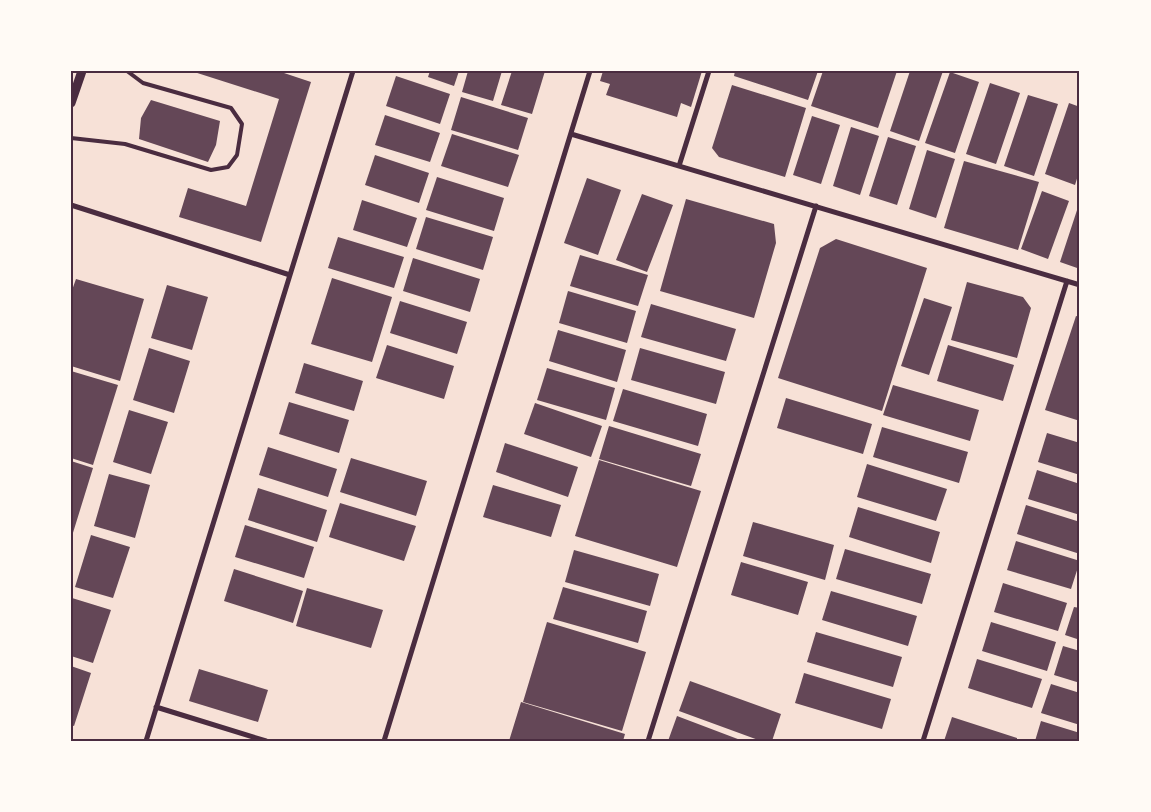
<svg xmlns="http://www.w3.org/2000/svg" width="1151" height="812" viewBox="0 0 1151 812" font-family="'Noto Sans',sans-serif">
<style>
.building{fill:#644757}
.lines{fill:none;stroke-linecap:round;stroke-linejoin:round}
.service{stroke:#4a2c40;stroke-width:4}
.minor{stroke:#4a2c40;stroke-width:5}
.tertiary{stroke:#4a2c40;stroke-width:9}
.neatline{fill:none;stroke:#4a2c40;stroke-width:2}
</style>
<rect width="100%" height="100%" fill="#f7e1d7"/>
<!-- building -->
<path class="building" d="M191,71H278L311,82L261,242L179,217L188,188L246,206L279,99Z
M430,71H459L454,86L428,77Z
M468,71H502L493,101L462,92Z
M512,71H545L532,114L501,105Z
M603,71H702L691,107L681,103L677,117L606,95L610,84L600,81Z
M735,71H818L808,100L734,76Z
M823,71H897L878,128L811,106Z
M910,71H943L919,141L890,131Z
M950,72L979,82L955,153L925,143Z
M396,76L450,94L440,124L386,106Z
M990,83L1020,93L996,164L966,154Z
M732,85L806,108L785,177L719,157L712,148Z
M1028,95L1058,104L1034,176L1004,166Z
M461,97L528,118L518,150L451,130Z
M151,100L220,121L216,145L208,162L139,139L141,118Z
M1069,103L1080,107V169L1075,185L1045,174Z
M385,115L440,133L430,162L375,145Z
M812,116L840,125L821,184L793,175Z
M851,127L879,136L860,195L833,186Z
M452,134L519,155L508,187L441,166Z
M888,137L916,146L897,205L869,196Z
M927,150L955,159L936,218L909,209Z
M375,155L429,173L419,203L365,185Z
M964,161L1039,182L1018,250L944,228Z
M437,177L504,198L494,231L426,210Z
M587,178L621,190L598,255L564,243Z
M1042,191L1069,201L1048,259L1021,249Z
M642,194L673,205L647,272L616,260Z
M686,199L774,224L776,243L754,318L660,291Z
M362,200L417,218L407,247L353,230Z
M1080,201V269L1060,262Z
M426,217L493,237L483,270L416,249Z
M338,237L404,257L394,288L328,268Z
M836,239L927,268L882,411L778,378L820,248Z
M580,255L648,275L638,306L570,286Z
M413,258L480,279L470,312L403,291Z
M332,278L392,297L372,362L311,344Z
M76,279L144,299L120,381L71,366V293Z
M967,282L1023,297L1031,308L1017,358L951,340Z
M167,285L208,297L192,350L151,338Z
M568,291L636,311L627,343L559,323Z
M924,298L952,307L929,375L901,366Z
M400,301L467,322L457,354L390,333Z
M651,304L736,329L726,361L641,337Z
M1076,316L1080,317V421L1045,410Z
M558,330L626,350L617,382L549,361Z
M387,345L454,366L444,399L376,378Z
M948,345L1014,365L1003,401L937,381Z
M149,348L190,361L174,413L133,400Z
M640,348L725,372L716,404L631,380Z
M304,363L363,381L354,411L295,393Z
M547,368L615,388L606,420L537,400Z
M71,371L118,385L93,465L71,458Z
M893,385L979,410L970,441L883,415Z
M623,389L707,414L698,446L613,421Z
M786,398L872,424L863,454L777,428Z
M289,402L349,420L339,453L279,434Z
M535,403L602,426L591,457L524,434Z
M129,410L168,422L151,474L113,462Z
M609,426L701,454L691,486L599,459Z
M882,427L968,452L959,483L873,457Z
M1047,433L1080,443V475L1038,462Z
M505,443L578,467L568,497L496,472Z
M268,447L337,469L328,497L259,475Z
M351,458L427,481L416,516L340,492Z
M599,460L701,491L677,567L575,536Z
M71,461L93,468L72,536H71Z
M867,464L947,489L936,521L857,497Z
M1037,470L1080,484V515L1028,499Z
M109,474L150,485L135,538L94,526Z
M493,485L561,505L551,537L483,517Z
M258,488L327,510L317,542L248,520Z
M340,503L416,526L404,561L329,537Z
M1026,505L1080,522V554L1017,534Z
M858,507L940,532L931,563L849,537Z
M753,522L834,545L825,580L743,556Z
M245,525L314,547L304,578L235,557Z
M91,535L130,547L113,598L75,587Z
M1016,541L1080,561L1071,589L1007,570Z
M845,549L931,574L922,604L836,579Z
M574,550L659,574L650,606L565,582Z
M741,562L808,582L798,615L731,595Z
M234,569L303,591L293,623L224,601Z
M1003,583L1067,603L1058,631L994,612Z
M563,587L647,611L638,643L553,619Z
M307,588L383,610L371,648L296,626Z
M831,591L917,616L908,646L822,620Z
M72,598L111,610L93,663L71,656Z
M1074,607L1080,608V640L1065,635Z
M547,622L646,652L622,731L523,702Z
M991,622L1056,642L1047,671L982,651Z
M816,632L902,657L893,687L807,662Z
M1063,646L1080,651V683L1054,675Z
M977,659L1042,679L1032,708L968,688Z
M71,666L91,673L74,726L71,725Z
M199,669L268,690L258,722L189,701Z
M804,673L891,699L882,729L795,703Z
M690,681L781,714L772,741H761L679,711Z
M1051,684L1080,693V725L1041,713Z
M521,702L625,734L623,741H509Z
M677,716L743,741H668Z
M952,717L1017,738V741H944Z
M1041,721L1080,733V741H1035Z"/>
<g class="lines">
<!-- service -->
<path class="service" d="M71,138L125,144L211,170L228,167L237,155L242,124L231,108L143,83L127,71"/>
<!-- minor -->
<path class="minor" d="M571,134L1080,285
M679,166L709,71
M71,205L290,275
M156,707L266,741
M146,741L353,71
M384,741L590,71
M648,741L816,206
M923,741L1067,281"/>
<!-- tertiary -->
<path class="tertiary" d="M71,103L82,71"/>
</g>
<!-- border -->
<rect width="1151" height="812" fill="none" stroke="#fffaf5" stroke-width="145"/>
<rect x="72" y="72" width="1006" height="668" class="neatline"/>
</svg>
